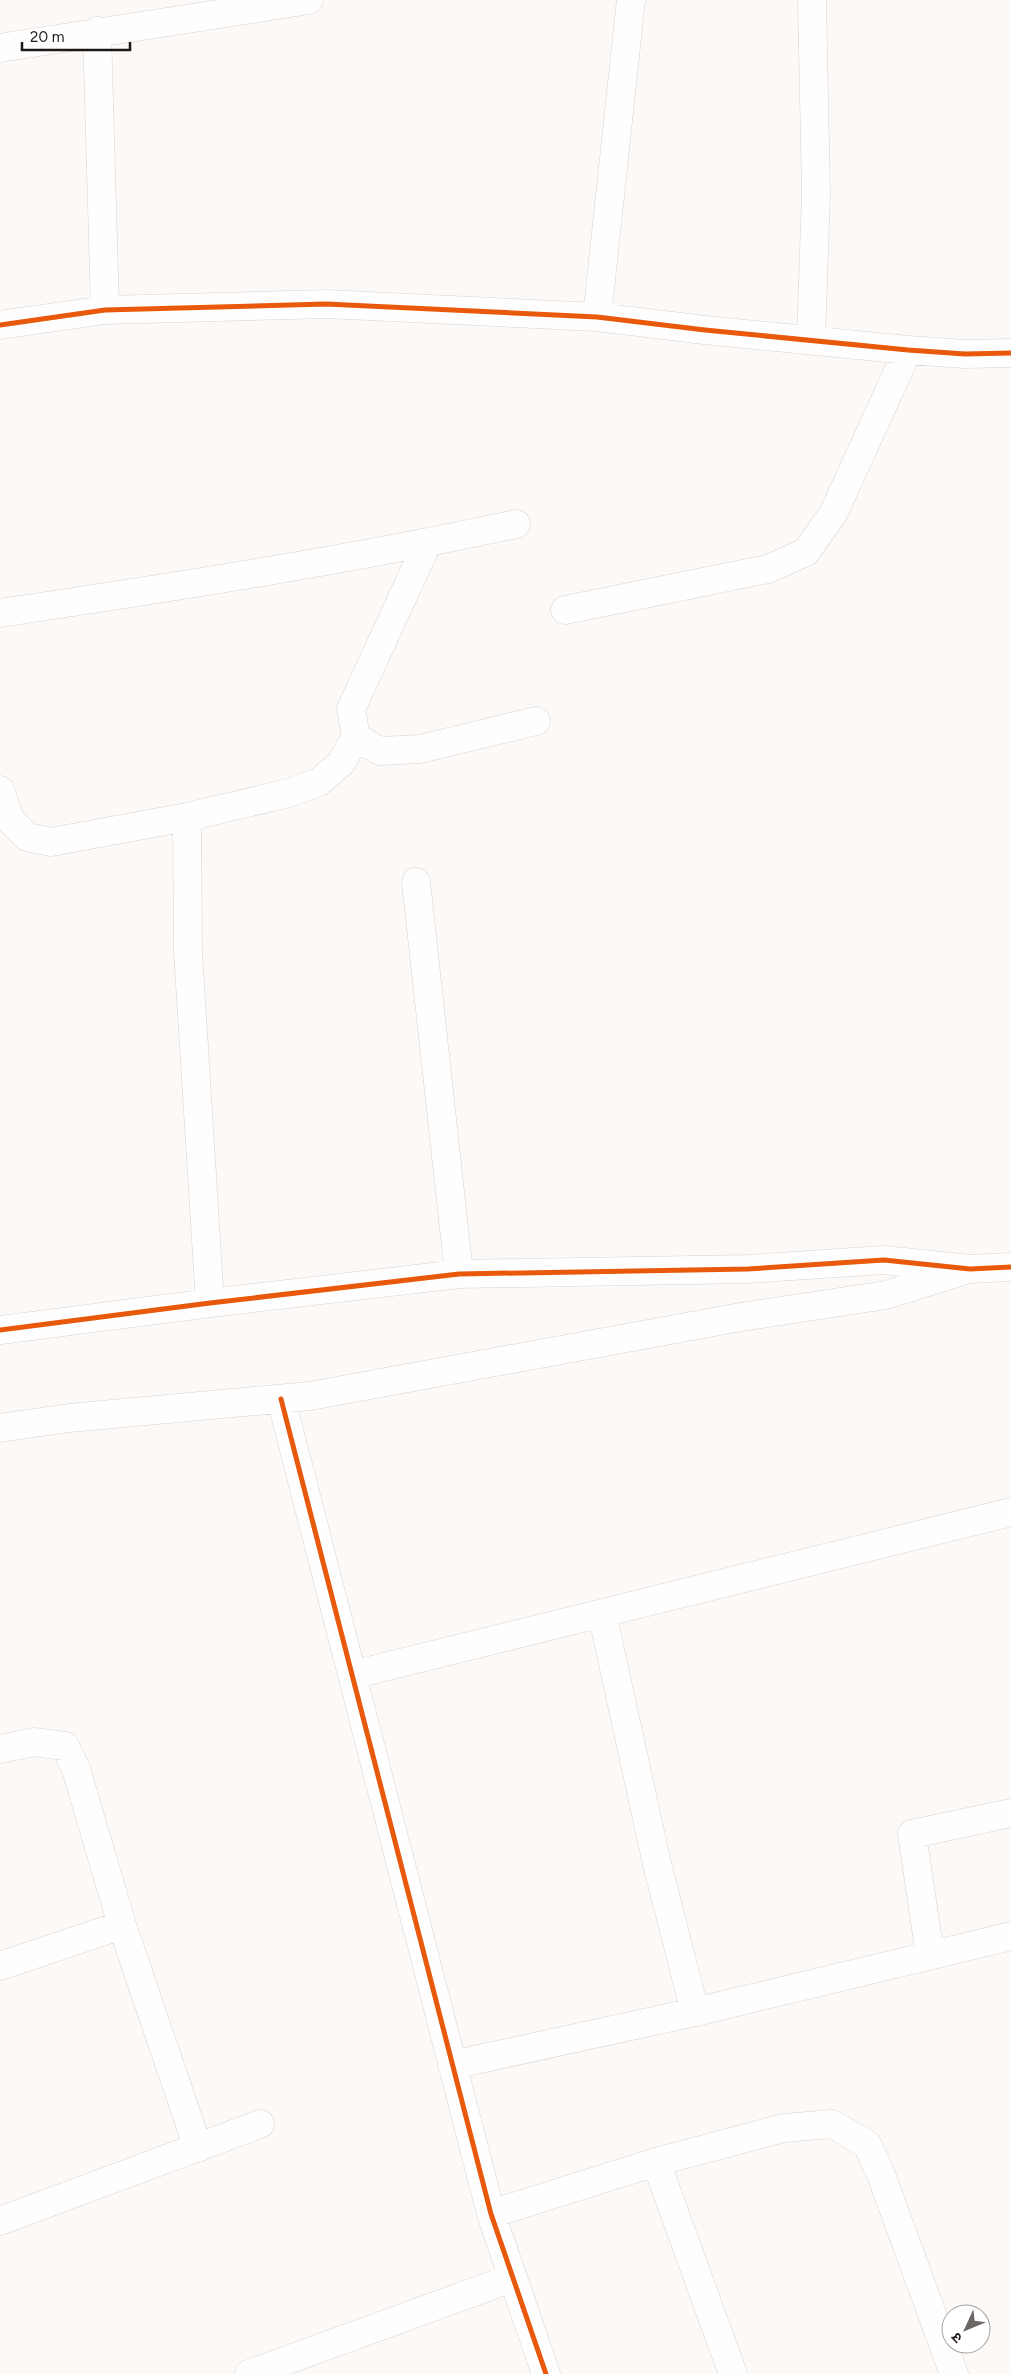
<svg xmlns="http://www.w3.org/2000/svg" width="1011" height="2374" viewBox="0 0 1011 2374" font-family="Figtree,'Noto Sans Devanagari',sans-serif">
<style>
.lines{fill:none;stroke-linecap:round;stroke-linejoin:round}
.minor-casing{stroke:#d8d3d1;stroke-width:29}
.minor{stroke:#fffefe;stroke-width:28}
.cycleway-casing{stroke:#fff;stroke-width:8}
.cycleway{stroke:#e8590c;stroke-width:5}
</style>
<rect width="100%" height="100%" fill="#fcf9f7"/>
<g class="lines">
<!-- minor casing -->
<g class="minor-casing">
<path id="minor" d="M97,31L105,310
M0,48L309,0
M597,317L631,0
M0,325L105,310L326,304L597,317L705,330L908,350L965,354L1011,353
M811,340L816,194L812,0
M427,544L351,709L356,737L380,751L420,749L536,721
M565,610L768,569L806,552L833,514L908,350
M0,613C173,587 345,561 516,524
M0,790L10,820L27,837L51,842L187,817L289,793L319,782L341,763L356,737
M187,817L188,951L210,1303
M416,882L459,1274
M0,1330L210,1303L459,1274L748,1269L884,1260L970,1269L1011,1267
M281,1399L491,2214L546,2374
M0,1428L69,1418L310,1396L741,1317L886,1295L960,1272
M602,1613L657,1864L695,2012
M352,1675L1011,1512
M0,1749L34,1742L65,1746L76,1769L122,1925L198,2148
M930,1955L912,1834L1011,1813
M0,1966L122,1925
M452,2065L695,2012L1011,1936
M656,2162L733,2374
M491,2214L656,2162L784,2128L832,2124L867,2144L880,2172L954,2374
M0,2221L260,2124
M249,2374L512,2278"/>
</g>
<!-- minor -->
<use href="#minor" class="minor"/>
<!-- cycleway casing -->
<g class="cycleway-casing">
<path id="cycleway" d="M0,325L105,310L326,304L597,317L705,330L908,350L965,354L1011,353
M0,1330L210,1303L459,1274L748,1269L884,1260L970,1269L1011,1267
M281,1399L491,2214L546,2374"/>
</g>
<!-- cycleway -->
<use href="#cycleway" class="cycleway"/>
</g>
<!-- north arrow -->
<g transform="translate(966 2329) rotate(226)"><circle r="24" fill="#ffffff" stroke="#a5a3a2"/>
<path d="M0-4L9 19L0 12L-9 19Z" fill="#6c6765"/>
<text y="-8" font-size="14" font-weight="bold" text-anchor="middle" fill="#1e1816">उ</text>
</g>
<!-- scale -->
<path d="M22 42v8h108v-8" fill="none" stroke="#1e1816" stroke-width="2.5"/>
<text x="30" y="42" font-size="15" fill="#1e1816" stroke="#ffffff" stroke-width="4" paint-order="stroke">20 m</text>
</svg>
